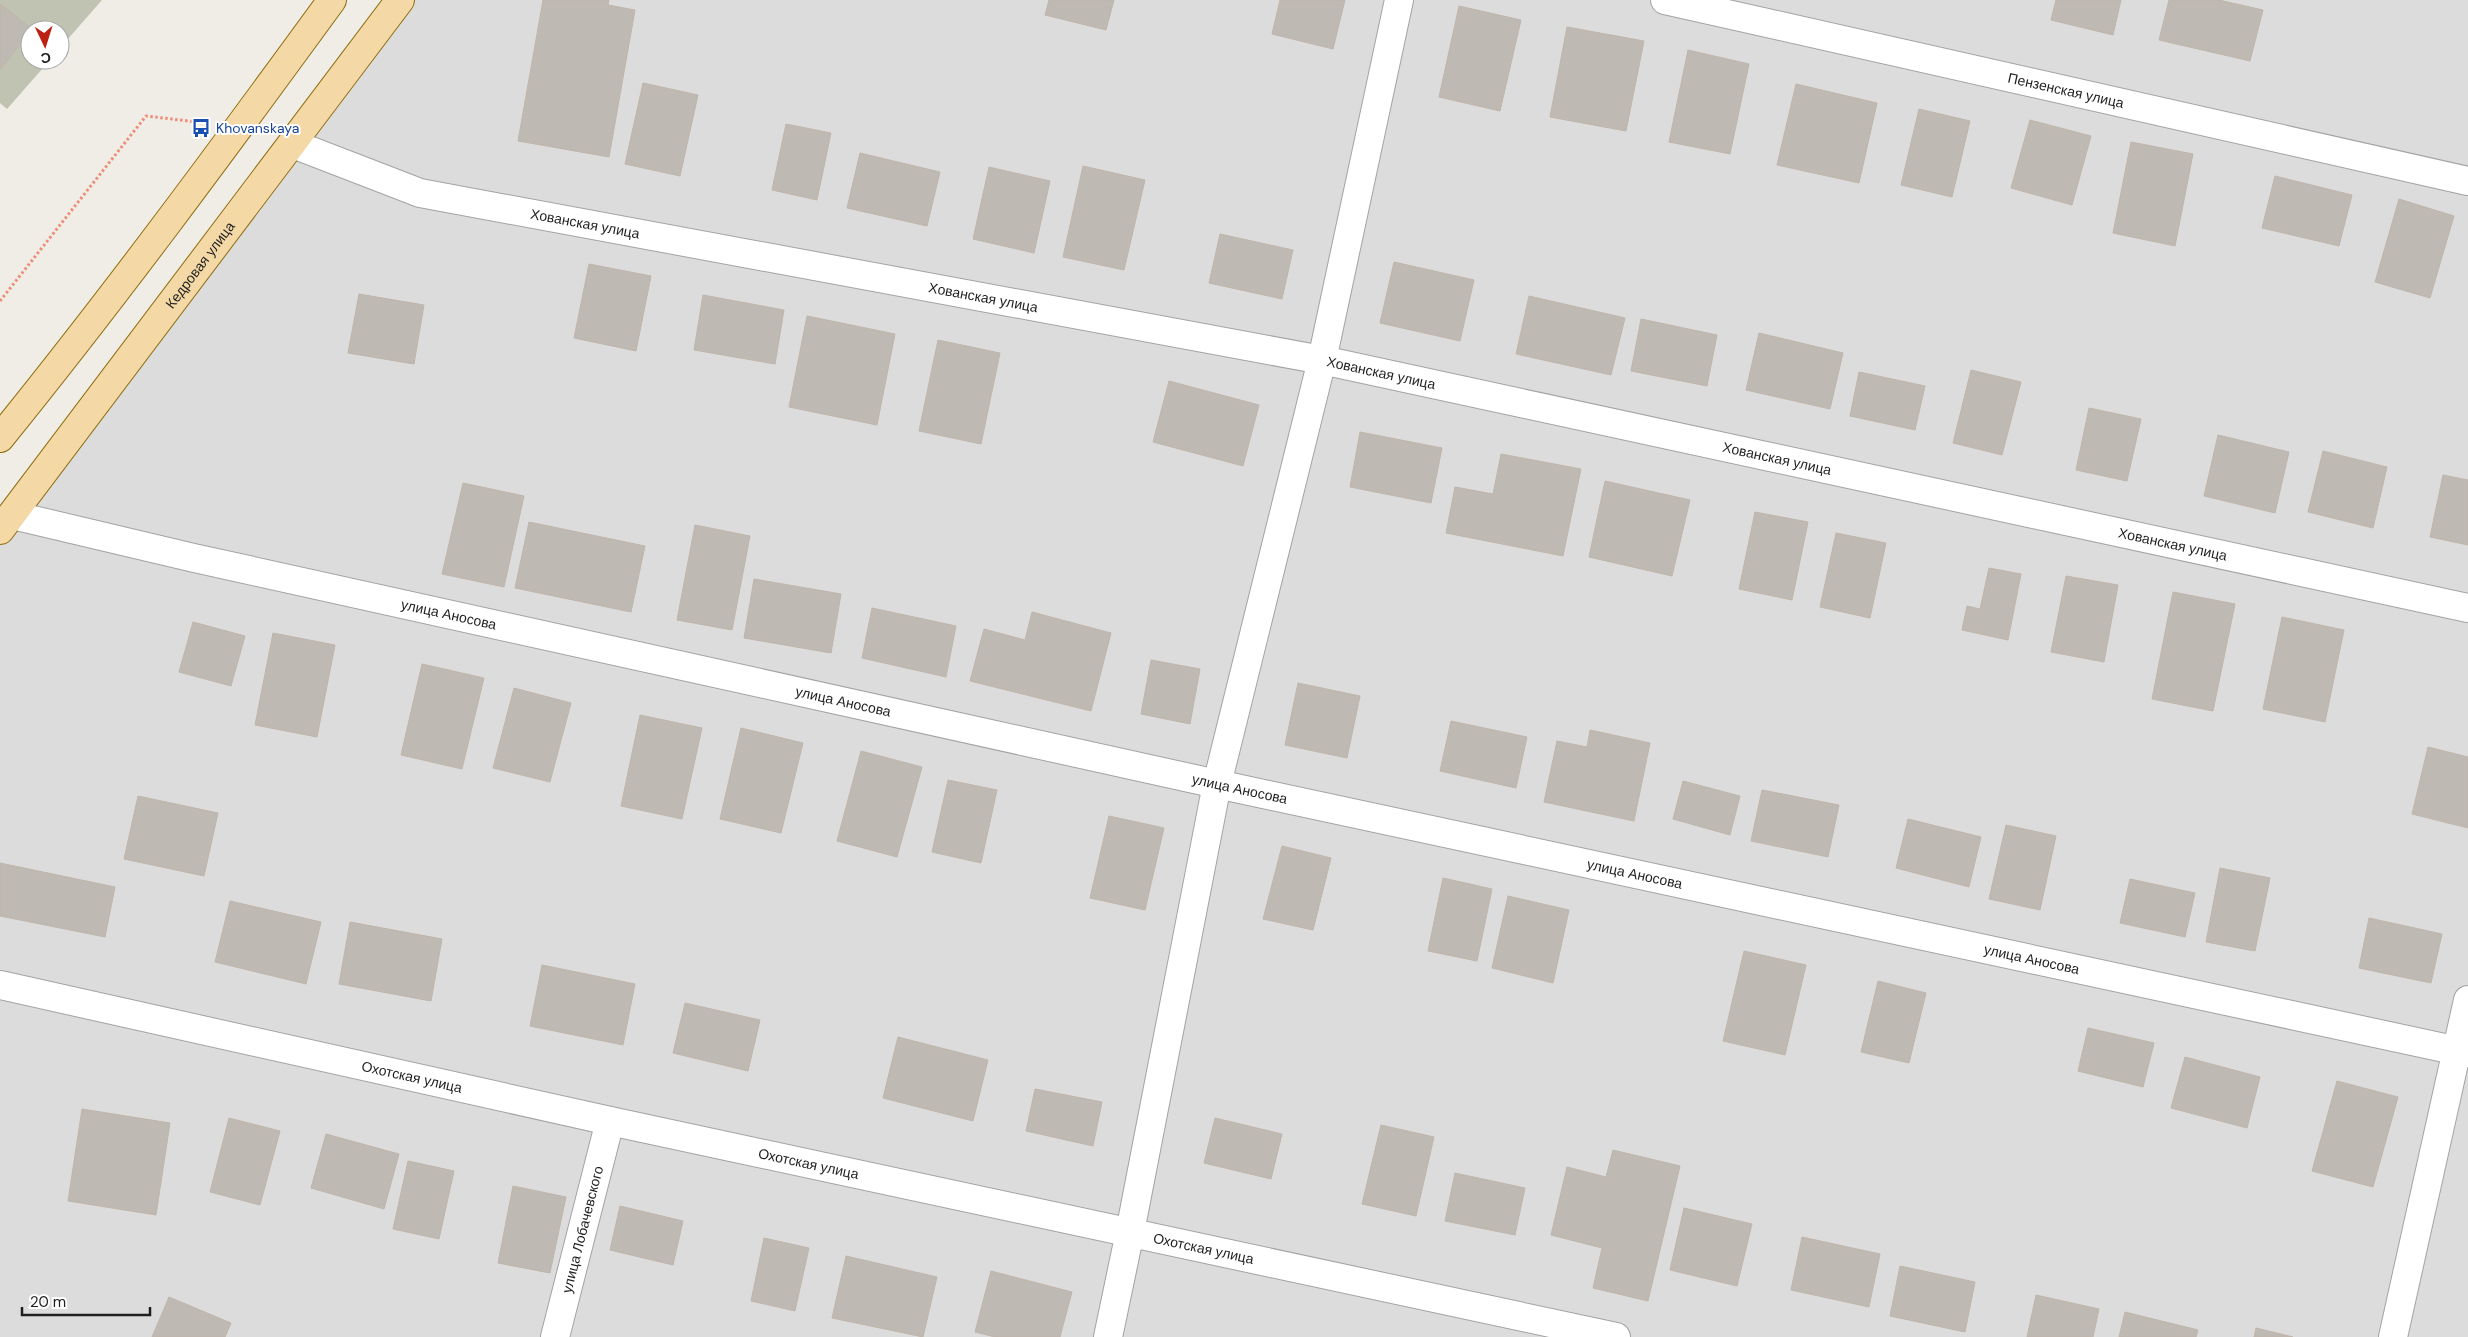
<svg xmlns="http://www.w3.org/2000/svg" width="2468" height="1337" viewBox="0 0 2468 1337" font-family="'DM Sans',sans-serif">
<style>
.residential{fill:#dddcdc}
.construction{fill:#c1c3b2}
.building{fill:#bfb9b3;stroke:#bfb5aa}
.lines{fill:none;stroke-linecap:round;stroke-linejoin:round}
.minor-casing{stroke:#a3a3a3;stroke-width:30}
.primary-casing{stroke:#8d6d0d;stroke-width:30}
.path{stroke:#ee8d78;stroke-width:3;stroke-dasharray:2.5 2.5;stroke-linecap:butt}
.minor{stroke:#fff;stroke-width:28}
.primary{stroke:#f4d8a6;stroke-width:28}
.labels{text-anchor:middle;stroke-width:4;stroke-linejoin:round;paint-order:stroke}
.street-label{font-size:14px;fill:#1f1f1f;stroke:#fff}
.transit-label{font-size:14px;fill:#164399;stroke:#fff;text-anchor:start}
</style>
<rect width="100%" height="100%" fill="#efede6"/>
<!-- residential -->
<path class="residential" d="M412,0H2468V1337H0V545Z"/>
<!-- construction -->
<path class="construction" d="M0,0H102L60,48V30H30V60H50L7,109L0,103Z"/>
<!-- building -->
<path class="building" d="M543,0H609L608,5L635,10L609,157L518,141Z
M1049,0H1114L1106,30L1045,15Z
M1280,0H1345L1333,49L1272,34Z
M2056,0H2121L2113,35L2051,20Z
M2169,0H2219L2263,10L2250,61L2159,40Z
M0,4L32,29L0,70Z
M1459,6L1521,20L1500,111L1439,97Z
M1567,27L1644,41L1626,131L1550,117Z
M1688,50L1749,64L1730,154L1669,142Z
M643,83L698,95L680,176L625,164Z
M1796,84L1877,103L1859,183L1777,165Z
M1919,109L1970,121L1952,197L1901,185Z
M2030,120L2091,136L2072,205L2011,188Z
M786,124L831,133L817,200L772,190Z
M2131,142L2193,154L2175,246L2113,233Z
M860,153L940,172L927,226L847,208Z
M1083,166L1145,180L1124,270L1063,257Z
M989,167L1050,181L1034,253L973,239Z
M2275,176L2352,195L2339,246L2262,228Z
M2399,199L2454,216L2430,298L2375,282Z
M1220,234L1293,250L1282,299L1209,283Z
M1394,262L1474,280L1460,341L1380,323Z
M589,264L651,276L636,351L574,338Z
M359,294L424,305L414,364L348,353Z
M703,295L784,310L775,364L694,350Z
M1529,296L1625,318L1611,375L1516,354Z
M807,316L895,334L877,425L789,407Z
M1641,319L1717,335L1707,386L1631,371Z
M1759,333L1843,353L1830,409L1746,390Z
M938,340L1000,353L981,444L919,431Z
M1971,370L2021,382L2002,455L1953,443Z
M1859,372L1925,386L1915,430L1850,416Z
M1169,381L1259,405L1243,466L1153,442Z
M2089,408L2141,419L2127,481L2076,470Z
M1360,432L1442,448L1431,503L1350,487Z
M2218,435L2289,452L2275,513L2204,496Z
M2323,451L2387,467L2373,528L2308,512Z
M1501,454L1581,469L1563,556L1446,533L1455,487L1493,494Z
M2443,475L2468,480V545L2430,537Z
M1605,481L1690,500L1672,576L1589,557Z
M463,483L524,496L504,587L442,574Z
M1755,512L1808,522L1792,600L1739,589Z
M529,522L645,546L631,612L515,588Z
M695,525L750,536L732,630L677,620Z
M1836,533L1886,543L1870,618L1820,607Z
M1989,568L2021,574L2008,640L1962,630L1967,606L1980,609Z
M2066,576L2118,585L2104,662L2051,652Z
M754,579L841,594L831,653L744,638Z
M2173,592L2235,604L2213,711L2152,699Z
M872,608L956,626L946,677L862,658Z
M1032,612L1111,633L1091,711L970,681L984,629L1025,640Z
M2282,617L2344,630L2325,722L2263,709Z
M193,622L245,636L231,686L179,672Z
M273,633L335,645L317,737L255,725Z
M1151,660L1200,669L1190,724L1141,714Z
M422,664L484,678L462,769L401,755Z
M1298,683L1360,696L1347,758L1285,745Z
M514,688L571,703L550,782L493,768Z
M640,715L702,728L682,819L621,806Z
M1451,721L1527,737L1516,788L1440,771Z
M741,728L803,743L781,833L720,819Z
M1590,730L1650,743L1634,821L1544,802L1557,741L1587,747Z
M2428,747L2468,757V828L2412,814Z
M861,751L922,767L897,857L837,841Z
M948,780L997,790L981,863L932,852Z
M1683,781L1740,796L1730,835L1673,819Z
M1762,790L1839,805L1828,857L1751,841Z
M138,796L218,813L204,876L124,859Z
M1109,816L1164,828L1145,910L1090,898Z
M1908,819L1981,837L1969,887L1896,868Z
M2006,825L2056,836L2040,910L1989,899Z
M1282,846L1331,858L1313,930L1263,919Z
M0,863L115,887L105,937L0,916Z
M2220,868L2270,878L2255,951L2206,942Z
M1443,878L1492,889L1477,961L1428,951Z
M2130,879L2195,893L2185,937L2120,923Z
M1508,896L1569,910L1553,983L1492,968Z
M230,901L321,922L306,984L215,962Z
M2369,918L2442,934L2431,983L2359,968Z
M350,922L442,939L431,1001L339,984Z
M1744,951L1806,965L1785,1055L1723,1041Z
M542,965L635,984L623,1045L530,1026Z
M1878,981L1926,993L1909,1063L1861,1052Z
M685,1003L760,1020L748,1071L673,1053Z
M2088,1028L2154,1043L2143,1087L2078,1071Z
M898,1037L988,1060L973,1121L883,1098Z
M2185,1057L2260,1077L2247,1128L2171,1108Z
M2337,1081L2398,1097L2373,1187L2312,1171Z
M1035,1089L1102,1102L1093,1146L1026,1131Z
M82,1109L170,1123L156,1215L68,1201Z
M229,1118L280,1131L260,1205L210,1192Z
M1215,1118L1282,1134L1271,1179L1204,1163Z
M1381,1125L1434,1137L1416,1216L1362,1204Z
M326,1134L399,1154L384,1209L311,1188Z
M1613,1150L1680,1166L1648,1301L1593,1288L1602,1248L1551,1235L1567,1167L1606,1177Z
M408,1161L454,1171L439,1239L393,1229Z
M1455,1173L1525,1188L1515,1235L1445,1221Z
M513,1186L566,1197L550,1273L498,1263Z
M620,1206L683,1221L673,1265L610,1250Z
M1684,1208L1752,1224L1737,1286L1670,1270Z
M1802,1237L1880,1254L1869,1307L1791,1290Z
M764,1238L809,1248L795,1311L751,1301Z
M846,1256L937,1277L923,1337L832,1318Z
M1900,1266L1975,1282L1965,1332L1890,1316Z
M991,1271L1072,1292L1060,1337H995L975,1332Z
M2036,1295L2099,1309L2093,1337H2027Z
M169,1297L231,1323L225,1337H152Z
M2125,1312L2198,1330L2196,1337H2119Z
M2256,1328L2293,1337H2254Z"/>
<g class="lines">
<!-- minor casing -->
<g class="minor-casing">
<g id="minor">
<path id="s1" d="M1665,0L2468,181"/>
<path id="s2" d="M293,144L420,193L1322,360L2468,608"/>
<path id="s3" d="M12,515L194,558L1217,784L2468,1053"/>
<path id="s4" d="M0,985L610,1121L1616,1337"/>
<path id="s5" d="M555,1337L610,1121"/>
<path d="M1108,1337L1130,1232L1217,784L1322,360L1399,0"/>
<path d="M2393,1337L2468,1000"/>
</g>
</g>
<!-- primary casing -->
<g class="primary-casing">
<g id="primary">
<path d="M0,438C115,296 224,148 332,0"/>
<path id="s6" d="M0,530L400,0"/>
</g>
</g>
<!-- path -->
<path class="path" d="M0,301L146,116L197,122"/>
<!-- minor -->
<use href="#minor" class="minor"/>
<!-- primary -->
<use href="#primary" class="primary"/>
</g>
<!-- icons -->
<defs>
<g id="bus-bare" transform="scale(1.5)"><path d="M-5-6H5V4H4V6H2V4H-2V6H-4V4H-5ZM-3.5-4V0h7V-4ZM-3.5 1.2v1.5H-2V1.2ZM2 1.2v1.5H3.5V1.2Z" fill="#1a4fb4" stroke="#fff" stroke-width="2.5" paint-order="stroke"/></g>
</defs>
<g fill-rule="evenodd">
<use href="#bus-bare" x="201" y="128"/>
</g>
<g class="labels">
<!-- street labels -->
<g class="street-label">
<text dy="5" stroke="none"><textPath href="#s1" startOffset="411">Пензенская улица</textPath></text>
<text dy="5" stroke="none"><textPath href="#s2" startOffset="304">Хованская улица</textPath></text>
<text dy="5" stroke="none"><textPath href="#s6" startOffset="332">Кедровая улица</textPath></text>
<text dy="5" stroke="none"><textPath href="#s2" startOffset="709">Хованская улица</textPath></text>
<text dy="5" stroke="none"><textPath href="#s2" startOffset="1114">Хованская улица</textPath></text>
<text dy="5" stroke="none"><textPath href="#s2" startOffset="1519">Хованская улица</textPath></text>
<text dy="5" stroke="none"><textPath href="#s2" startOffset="1924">Хованская улица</textPath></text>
<text dy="5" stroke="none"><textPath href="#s3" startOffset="448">улица Аносова</textPath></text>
<text dy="5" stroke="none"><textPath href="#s3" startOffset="852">улица Аносова</textPath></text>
<text dy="5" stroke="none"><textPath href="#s3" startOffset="1258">улица Аносова</textPath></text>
<text dy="5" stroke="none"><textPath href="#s3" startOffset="1662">улица Аносова</textPath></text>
<text dy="5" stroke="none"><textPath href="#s3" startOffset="2068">улица Аносова</textPath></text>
<text dy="5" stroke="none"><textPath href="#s4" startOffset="422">Охотская улица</textPath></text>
<text dy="5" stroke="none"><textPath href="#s4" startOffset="828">Охотская улица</textPath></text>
<text dy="5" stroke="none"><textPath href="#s5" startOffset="111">улица Лобачевского</textPath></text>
<text dy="5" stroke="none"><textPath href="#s4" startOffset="1232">Охотская улица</textPath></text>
</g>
<!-- transit labels -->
<g class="transit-label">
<text x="216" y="133">Khovanskaya</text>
</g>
</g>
<!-- north arrow -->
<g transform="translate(45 45) rotate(176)"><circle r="24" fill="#ffffff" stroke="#a5a5a5"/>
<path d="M0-4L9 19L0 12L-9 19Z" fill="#bd1f11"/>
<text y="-8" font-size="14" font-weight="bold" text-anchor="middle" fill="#1f1f1f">С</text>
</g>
<!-- scale -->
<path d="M22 1307v8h128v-8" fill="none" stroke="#1f1f1f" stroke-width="2.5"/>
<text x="30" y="1307" font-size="15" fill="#1f1f1f" stroke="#ffffff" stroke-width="4" paint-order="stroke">20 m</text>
</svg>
